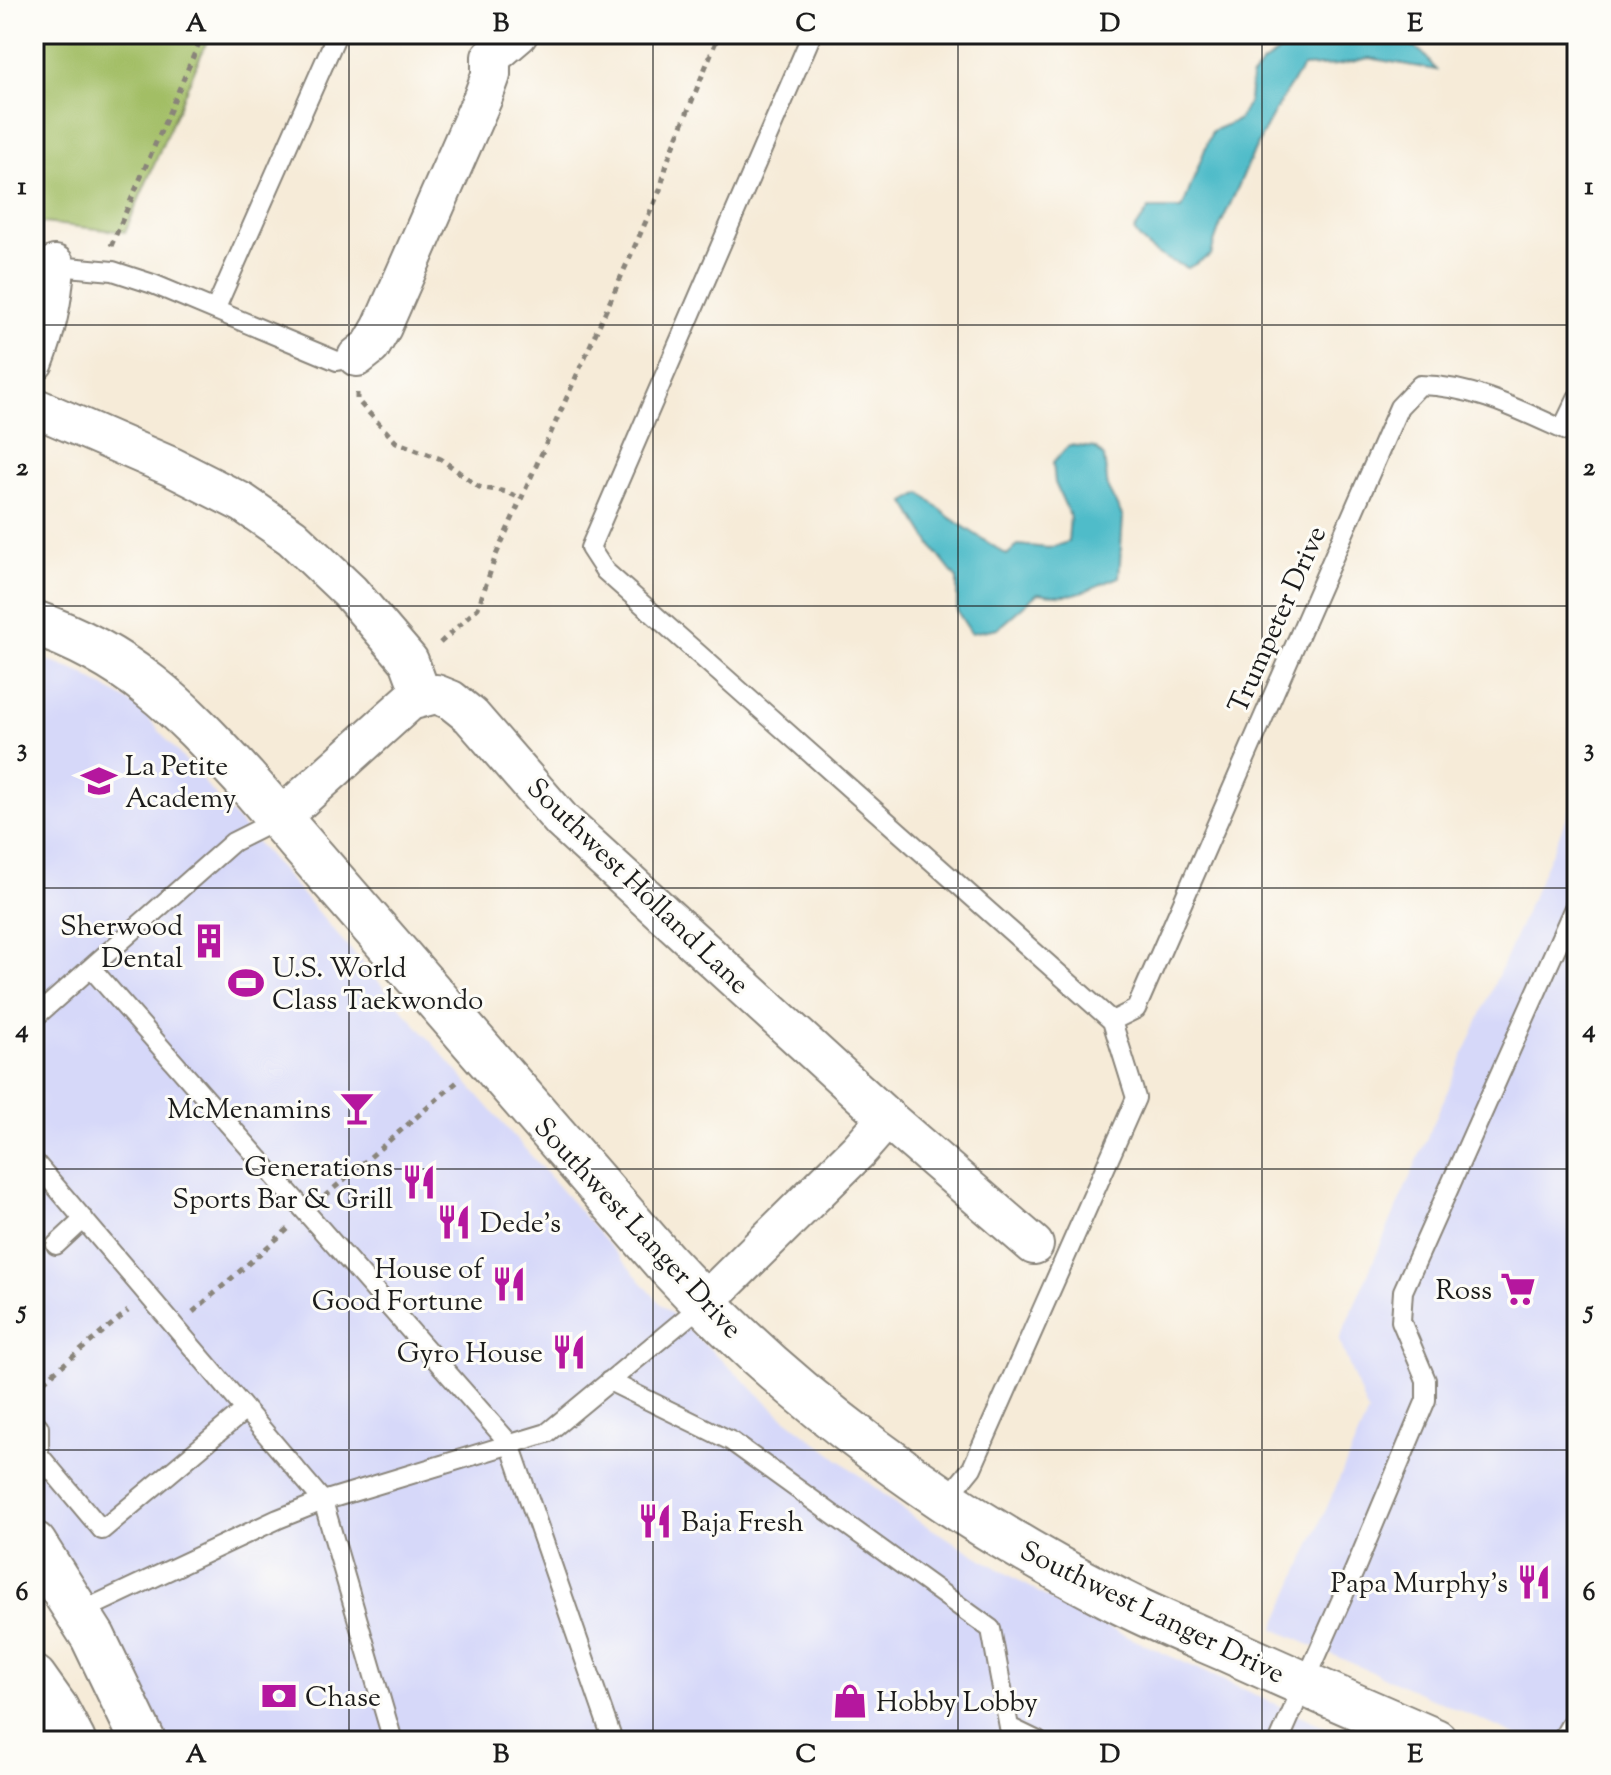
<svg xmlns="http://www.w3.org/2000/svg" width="1611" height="1775" viewBox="0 0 1611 1775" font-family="'Sorts Mill Goudy',serif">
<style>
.built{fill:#d6d8f9}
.green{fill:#a2be65;stroke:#5f6d40;stroke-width:2}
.water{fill:#4fbcc9;stroke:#366c72;stroke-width:2}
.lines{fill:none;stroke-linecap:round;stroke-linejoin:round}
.service-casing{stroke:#89847a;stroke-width:22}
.minor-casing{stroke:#89847a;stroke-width:42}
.tertiary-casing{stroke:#89847a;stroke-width:48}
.trunk-casing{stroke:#89847a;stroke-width:48}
.path{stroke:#89847a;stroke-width:5;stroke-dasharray:6 6;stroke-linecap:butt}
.service{stroke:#fff;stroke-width:18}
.minor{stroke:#fff;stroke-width:38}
.tertiary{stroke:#fff;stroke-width:44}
.trunk{stroke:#fff;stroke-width:44}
.grid{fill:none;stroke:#1c1c1c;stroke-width:2;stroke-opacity:0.55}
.labels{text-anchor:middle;stroke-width:6;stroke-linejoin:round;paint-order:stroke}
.street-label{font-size:28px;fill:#1c1c1c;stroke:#fdfcf7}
.poi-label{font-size:28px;fill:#1c1c1c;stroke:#fdfcf7;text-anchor:end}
.neatline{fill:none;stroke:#1c1c1c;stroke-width:3}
.grid-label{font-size:26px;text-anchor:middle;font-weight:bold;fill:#1c1c1c}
</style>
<rect width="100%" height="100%" fill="#fdfcf7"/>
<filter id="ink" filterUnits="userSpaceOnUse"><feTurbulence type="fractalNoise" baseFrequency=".0125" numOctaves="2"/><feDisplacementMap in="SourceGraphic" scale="16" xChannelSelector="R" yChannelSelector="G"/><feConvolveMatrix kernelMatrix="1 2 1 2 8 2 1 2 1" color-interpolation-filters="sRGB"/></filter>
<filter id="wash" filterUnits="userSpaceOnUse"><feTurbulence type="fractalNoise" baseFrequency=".006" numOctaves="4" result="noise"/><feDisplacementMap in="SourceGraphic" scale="32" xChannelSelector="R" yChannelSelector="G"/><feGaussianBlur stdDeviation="1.8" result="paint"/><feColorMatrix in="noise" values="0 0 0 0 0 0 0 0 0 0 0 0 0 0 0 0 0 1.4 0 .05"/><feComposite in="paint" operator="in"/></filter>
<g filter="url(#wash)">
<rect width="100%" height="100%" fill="#f6ebd8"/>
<!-- built -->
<path class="built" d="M34,655L81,673L139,708L660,1303L780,1414L917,1520L1063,1607L1356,1741H166L130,1673L34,1523Z
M1577,794V1741H1529L1274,1629L1368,1413L1339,1340Z"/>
<!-- green -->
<path class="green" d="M34,34H210L125,232L34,222Z"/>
<!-- water -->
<path class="water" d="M1303,35C1337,36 1391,32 1420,51C1426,55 1431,64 1436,70L1369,58L1338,65L1303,67C1276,104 1256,145 1238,187C1228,210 1216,230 1211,255L1188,268C1167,260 1147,251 1134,231L1149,209H1182L1212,131L1238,120L1249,102L1251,78L1262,64Z
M1069,445L1095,448L1104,457L1108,489L1123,517L1119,577C1083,590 1079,600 1038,593L998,628L971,633L957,611V579L935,551L905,502L921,493L949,517L1007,555L1018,545L1049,548L1068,542L1070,516L1055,483L1053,462Z"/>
</g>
<g filter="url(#ink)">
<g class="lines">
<!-- service casing -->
<g class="service-casing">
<path id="service" d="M812,34L590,548L605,571L1112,1021L1136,1098L972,1468L946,1500
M34,264L113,271L153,284L337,361L357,357
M215,310L337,34
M1562,429L1577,398
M91,968L510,1444L613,1741
M34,1018L233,842L279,819
M1112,1021L1136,1009L1399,407L1420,385C1477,386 1525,413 1577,436
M34,1161L323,1501L393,1741
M56,1245L84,1219
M609,1381L731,1441L991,1629L1009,1727L1038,1741
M34,1421L39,1427V1455L102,1530L245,1410
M78,1613L278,1519L323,1501L547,1433L703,1304
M1279,1741L1355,1569L1426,1400V1380L1401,1321L1403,1291L1577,901
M1561,1741L1577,1713"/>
</g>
<!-- minor casing -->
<g class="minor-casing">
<path id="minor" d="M491,57L518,34
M357,357L371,346L382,327L483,97L491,75V57
M34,362C47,329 53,300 55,265
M34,407L172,467L243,503L292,537L350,592L409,661L422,696
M279,819L410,701L436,694L451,700L471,716L562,821L887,1118L858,1151L703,1304
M887,1118L1034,1245"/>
</g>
<!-- tertiary casing -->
<g class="tertiary-casing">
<path id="tertiary" d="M34,623C129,656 178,706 244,778L664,1261C791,1399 946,1513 1113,1598C1153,1619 1194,1635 1235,1653C1301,1683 1368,1712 1435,1741"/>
</g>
<!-- trunk casing -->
<g class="trunk-casing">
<path id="trunk" d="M34,1544L93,1637L143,1741
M34,1678L56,1709L73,1741"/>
</g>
<!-- path -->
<path class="path" d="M111,246L203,34
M357,393V400L396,442L441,459L479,487L507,492L520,498
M440,643L478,608L496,555L660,190L668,160L719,34
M325,1196L457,1082
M193,1312L288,1229
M34,1389L128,1311"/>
<!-- service -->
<use href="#service" class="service"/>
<!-- minor -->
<use href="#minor" class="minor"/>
<!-- tertiary -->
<use href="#tertiary" class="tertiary"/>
<!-- trunk -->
<use href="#trunk" class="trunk"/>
</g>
</g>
<!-- grid -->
<path class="grid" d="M349,34V1741M653,34V1741M958,34V1741M1262,34V1741M34,325H1577M34,606H1577M34,888H1577M34,1169H1577M34,1450H1577"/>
<!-- icons -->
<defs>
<g id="school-bare" transform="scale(2.76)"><path d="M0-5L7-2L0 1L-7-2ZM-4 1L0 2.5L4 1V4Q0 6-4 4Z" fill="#b5179e" stroke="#fdfcf7" stroke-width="2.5" paint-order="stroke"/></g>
<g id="building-bare" transform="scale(2.76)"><path d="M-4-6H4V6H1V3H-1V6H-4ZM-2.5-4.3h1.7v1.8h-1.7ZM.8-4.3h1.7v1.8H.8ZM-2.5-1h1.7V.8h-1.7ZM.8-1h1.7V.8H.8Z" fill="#b5179e" stroke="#fdfcf7" stroke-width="2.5" paint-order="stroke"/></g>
<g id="stadium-bare" transform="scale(2.76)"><path d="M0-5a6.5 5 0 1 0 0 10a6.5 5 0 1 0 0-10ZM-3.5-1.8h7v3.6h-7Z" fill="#b5179e" stroke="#fdfcf7" stroke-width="2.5" paint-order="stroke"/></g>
<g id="bar-bare" transform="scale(2.76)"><path d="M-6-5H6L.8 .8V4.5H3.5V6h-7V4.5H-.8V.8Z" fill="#b5179e" stroke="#fdfcf7" stroke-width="2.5" paint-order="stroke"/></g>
<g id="restaurant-bare" transform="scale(2.76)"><path d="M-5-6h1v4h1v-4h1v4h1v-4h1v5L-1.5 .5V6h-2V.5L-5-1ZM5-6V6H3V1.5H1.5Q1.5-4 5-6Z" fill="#b5179e" stroke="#fdfcf7" stroke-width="2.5" paint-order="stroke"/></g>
<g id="supermarket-bare" transform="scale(2.76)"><path d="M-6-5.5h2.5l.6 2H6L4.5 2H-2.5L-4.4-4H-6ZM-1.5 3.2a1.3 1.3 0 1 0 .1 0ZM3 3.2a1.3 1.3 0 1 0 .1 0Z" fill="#b5179e" stroke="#fdfcf7" stroke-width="2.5" paint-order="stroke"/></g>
<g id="bank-bare" transform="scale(2.76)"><path d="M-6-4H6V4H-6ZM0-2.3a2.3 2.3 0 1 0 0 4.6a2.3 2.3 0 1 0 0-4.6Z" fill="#b5179e" stroke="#fdfcf7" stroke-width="2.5" paint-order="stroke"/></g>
<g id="shop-bare" transform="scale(2.76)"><path d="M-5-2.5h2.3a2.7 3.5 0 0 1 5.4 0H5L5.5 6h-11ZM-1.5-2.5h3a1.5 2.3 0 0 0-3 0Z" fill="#b5179e" stroke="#fdfcf7" stroke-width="2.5" paint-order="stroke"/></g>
</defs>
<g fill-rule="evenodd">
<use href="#school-bare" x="99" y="781"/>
<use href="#building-bare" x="209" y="941"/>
<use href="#stadium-bare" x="246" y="983"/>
<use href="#bar-bare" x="357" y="1108"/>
<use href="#restaurant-bare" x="419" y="1182"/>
<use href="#restaurant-bare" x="454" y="1222"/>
<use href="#restaurant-bare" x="509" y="1284"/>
<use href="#supermarket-bare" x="1518" y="1289"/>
<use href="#restaurant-bare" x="569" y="1352"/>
<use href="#restaurant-bare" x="655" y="1521"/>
<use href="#restaurant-bare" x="1534" y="1582"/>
<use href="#bank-bare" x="279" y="1696"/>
<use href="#shop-bare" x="850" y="1701"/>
</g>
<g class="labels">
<!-- street labels -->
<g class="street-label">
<text transform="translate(1276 619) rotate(-66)" y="10">Trumpeter Drive</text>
<text transform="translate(639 885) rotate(44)" y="10">Southwest Holland Lane</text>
<text transform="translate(639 1227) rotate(47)" y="10">Southwest Langer Drive</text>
<text transform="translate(1153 1611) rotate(26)" y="10">Southwest Langer Drive</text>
</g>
<!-- poi labels -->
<g class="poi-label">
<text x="125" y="775" text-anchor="start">La Petite<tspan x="125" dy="32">Academy</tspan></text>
<text x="183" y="935">Sherwood<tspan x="183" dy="32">Dental</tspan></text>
<text x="272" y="977" text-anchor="start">U.S. World<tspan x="272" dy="32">Class Taekwondo</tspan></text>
<text x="331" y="1118">McMenamins</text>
<text x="393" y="1176">Generations<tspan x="393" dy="32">Sports Bar &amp; Grill</tspan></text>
<text x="480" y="1232" text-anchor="start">Dede's</text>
<text x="483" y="1278">House of<tspan x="483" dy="32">Good Fortune</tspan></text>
<text x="1492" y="1299">Ross</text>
<text x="543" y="1362">Gyro House</text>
<text x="681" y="1531" text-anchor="start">Baja Fresh</text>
<text x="1508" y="1592">Papa Murphy's</text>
<text x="305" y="1706" text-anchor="start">Chase</text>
<text x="876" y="1711" text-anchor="start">Hobby Lobby</text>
</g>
</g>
<!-- margin -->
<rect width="1611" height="1775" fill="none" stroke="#fdfcf7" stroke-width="88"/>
<rect x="44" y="44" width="1523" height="1687" class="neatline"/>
<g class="grid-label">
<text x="196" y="31">A</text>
<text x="501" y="31">B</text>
<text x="806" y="31">C</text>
<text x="1110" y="31">D</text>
<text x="1415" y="31">E</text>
<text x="22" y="194">1</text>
<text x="1589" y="194">1</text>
<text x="22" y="475">2</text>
<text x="1589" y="475">2</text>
<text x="22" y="756">3</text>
<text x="1589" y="756">3</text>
<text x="22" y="1037">4</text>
<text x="1589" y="1037">4</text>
<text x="22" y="1318">5</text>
<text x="1589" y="1318">5</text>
<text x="22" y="1600">6</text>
<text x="1589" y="1600">6</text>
<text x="196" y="1762">A</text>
<text x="501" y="1762">B</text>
<text x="806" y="1762">C</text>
<text x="1110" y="1762">D</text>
<text x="1415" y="1762">E</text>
</g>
</svg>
